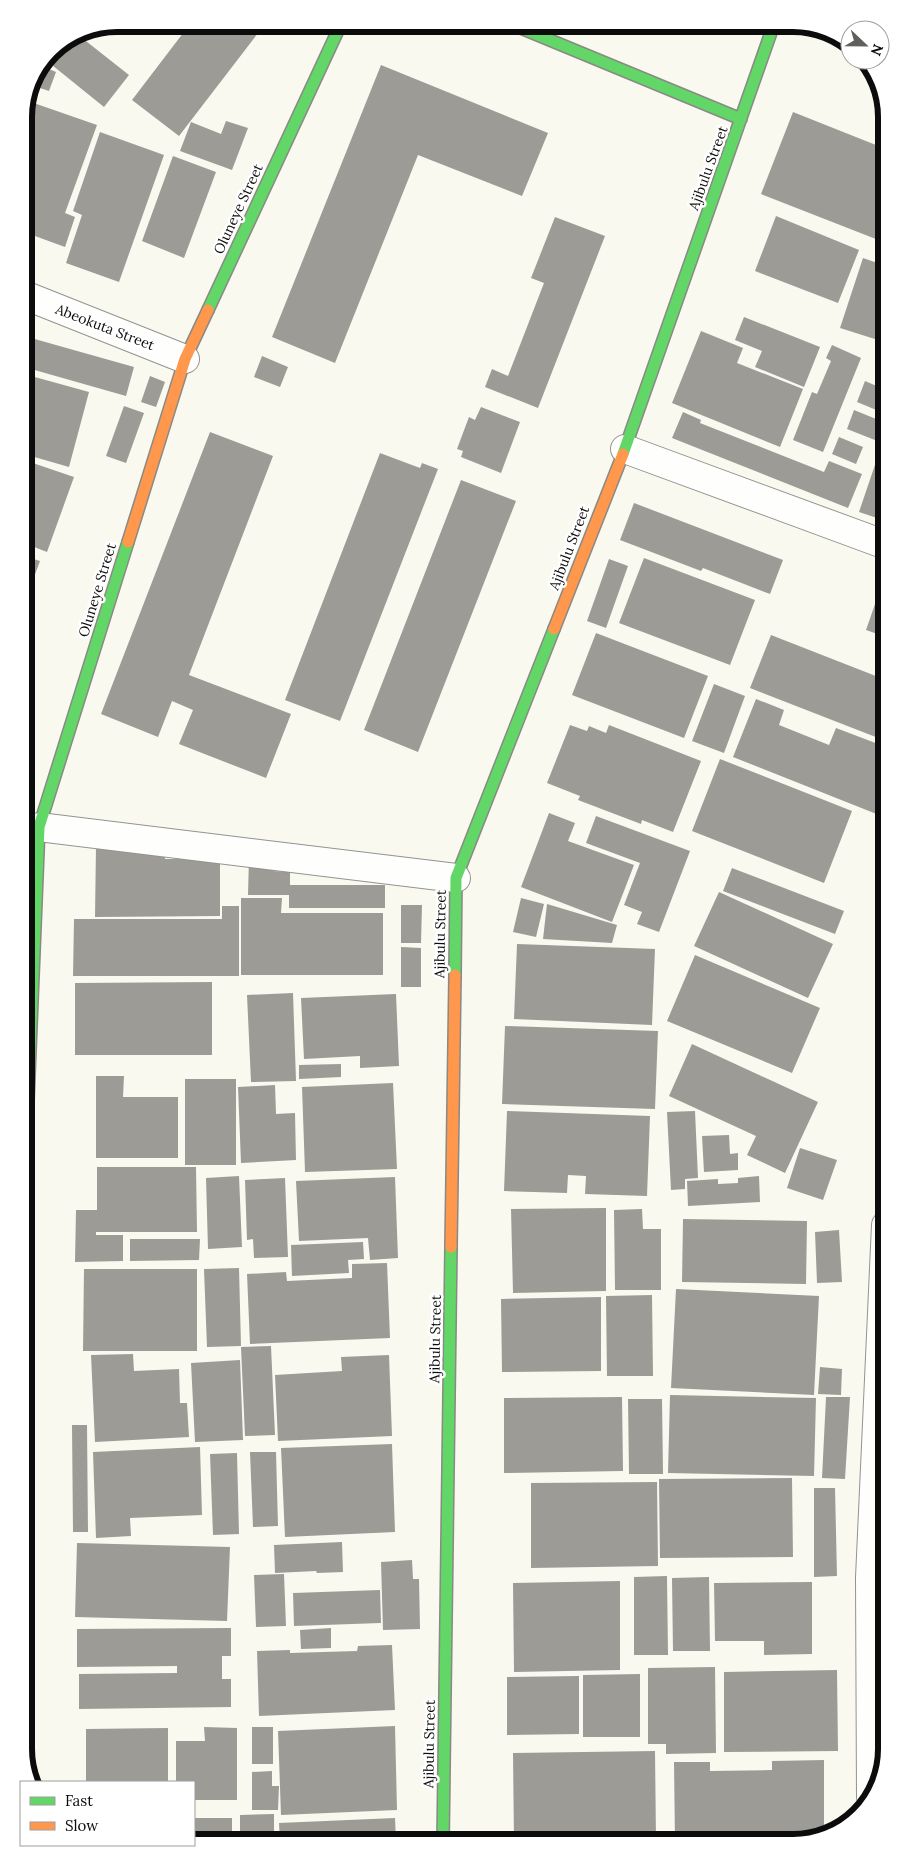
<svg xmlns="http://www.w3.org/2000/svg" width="910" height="1866" viewBox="0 0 910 1866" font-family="Lora,serif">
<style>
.building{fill:#9c9b96}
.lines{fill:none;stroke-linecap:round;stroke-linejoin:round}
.street-casing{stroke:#93938f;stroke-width:30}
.fast-casing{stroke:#898985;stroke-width:14}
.slow-casing{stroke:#898985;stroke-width:14}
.street{stroke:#fefefd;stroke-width:28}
.fast{stroke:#63d668;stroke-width:11}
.slow{stroke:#ff974d;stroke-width:11}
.labels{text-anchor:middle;stroke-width:5;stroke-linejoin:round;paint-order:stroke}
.street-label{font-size:14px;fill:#0c0c0c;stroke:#fff}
.rim{fill:none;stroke:#0c0c0c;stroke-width:6}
</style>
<rect width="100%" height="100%" fill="#f9f9f0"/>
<!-- building -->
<path class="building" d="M190,24H265L179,136L132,100Z
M696,24H721L718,31Z
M77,34L129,75L104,107L47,61L51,51Z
M381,65L548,133L522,196L418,155L335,363L272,337Z
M44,67L56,72L49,91L37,87L36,91L34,90Z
M28,101L97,125L65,213L75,217L65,247L24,232V170L27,161L24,160V111Z
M793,112L886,149V243L761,194Z
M226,121L248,128L232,170L180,151L191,122L221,134Z
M100,132L164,155L119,282L66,263L82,215L73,211Z
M173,156L216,172L184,258L142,241Z
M776,216L859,250L838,303L755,271Z
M555,217L605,236L538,408L485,387L492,369L508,376L544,283L531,278Z
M863,258L886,266V316L878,340L840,328Z
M744,317L820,347L804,387L755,367L762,351L735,340Z
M701,331L743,348L737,363L803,389L780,447L672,403Z
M24,336L134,367L126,396L24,367Z
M832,345L861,358L823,452L793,440L812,392L817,394L831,361L826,358Z
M262,356L288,367L280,387L254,377Z
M881,362L886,364V382L875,378Z
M24,374L89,392L69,467L24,454Z
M150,376L165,382L156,407L141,402Z
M865,381L886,390V414L857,402Z
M124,406L144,413L126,463L106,456Z
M481,407L520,422L501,473L461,457L463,451L457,449L469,417L475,420Z
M854,410L886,423L885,444L847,429Z
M683,412L701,420L700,423L824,472L829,461L862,474L848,508L672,438Z
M210,432L273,456L189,675L291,714L266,778L179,744L193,710L172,701L158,737L101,714Z
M839,437L863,447L856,464L832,454Z
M880,450L886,453V521L859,512Z
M380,453L420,468L422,463L438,469L340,721L285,700Z
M24,460L74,477L47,552L24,543Z
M461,480L516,501L418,752L364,730Z
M634,503L783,560L770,594L703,568L701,571L620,540Z
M24,556L40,561L24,604Z
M644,558L755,600L730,665L619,623Z
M609,559L628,566L606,628L587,621Z
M883,581L886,583V637L866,630Z
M596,633L708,676L684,738L572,695Z
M771,635L886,680V741L750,688Z
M714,684L745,696L724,753L692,741Z
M756,699L784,710L779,725L829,745L836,728L886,747V796L879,815L733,757Z
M570,725L587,731L589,726L606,733L609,725L701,761L673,832L642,820L641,824L578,800L580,796L547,783Z
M720,759L852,811L824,883L692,831Z
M549,813L575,823L568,841L634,865L612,922L521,887Z
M596,816L690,851L659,932L637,924L642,912L624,905L640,863L586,843Z
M166,845L165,859H220V916L95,917L96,846Z
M249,857H273V871L290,872V885H385V908H289V895H248Z
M732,868L844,911L835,934L723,891Z
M719,892L833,944L808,998L694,946Z
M241,898H282L281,913H383V975H241Z
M521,898L544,904L536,937L513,932Z
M547,904L617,925L612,943L543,939Z
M401,905H422L421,943H401Z
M222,906H239V976H73L74,919H222Z
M517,944L655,949L652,1025L514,1019Z
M401,947L421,948V987H401Z
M695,955L820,1008L792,1073L667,1021Z
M212,982V1055H75V983Z
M293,993L296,1081L251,1082L247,995Z
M396,994L399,1066L360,1068V1056L304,1059L301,998Z
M505,1026L658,1031L655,1109L502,1104Z
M692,1044L818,1102L785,1173L747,1155L756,1136L669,1096Z
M341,1064V1077L299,1079V1065Z
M96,1076H124L123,1097H178V1158H96Z
M185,1079H236V1165H185Z
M393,1083L397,1169L305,1172L302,1087Z
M275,1085L276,1114L295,1113L296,1160L241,1163L238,1087Z
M507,1111L650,1116L647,1196L585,1194L586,1176L568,1175L567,1193L504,1191Z
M695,1111L698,1178L685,1179V1189L671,1190L667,1112Z
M729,1135L730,1154L738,1153V1170L704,1172L702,1136Z
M800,1148L837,1160L823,1200L787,1188Z
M97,1167H196L197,1232H96V1235H123V1261L75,1262L76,1210H97Z
M239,1176L242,1247L208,1249L206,1178Z
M759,1176L760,1202L688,1206L687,1181L718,1179V1184L738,1183V1178Z
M395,1177L398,1258L370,1260L368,1238L299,1241L296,1181Z
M285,1178L288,1257L254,1258L253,1239L247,1240L245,1180Z
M606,1208V1291L513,1293L511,1209Z
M642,1209L643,1229H661V1290H615L614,1210Z
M683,1219L807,1221L806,1284L682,1282Z
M839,1230L842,1282L817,1283L815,1232Z
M130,1239H200L199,1260L130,1261Z
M363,1242L364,1259L348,1260L349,1273L292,1276L291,1245Z
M387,1263L390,1338L250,1344L247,1274L286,1272L287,1281L352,1278V1264Z
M239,1268L241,1346L207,1347L204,1269Z
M84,1269H197V1351H83Z
M676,1289L819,1296L814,1395L671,1388Z
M652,1295L653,1376H607L606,1296Z
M601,1297V1371L502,1372L501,1299Z
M271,1346L275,1435L245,1436L241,1347Z
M133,1354L134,1371L179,1369L180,1403H187L189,1437L95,1442L91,1355Z
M389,1355L392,1436L278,1441L275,1375L342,1371L341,1357Z
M240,1360L243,1440L195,1442L191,1363Z
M820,1367L842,1369L841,1395L818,1394Z
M670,1395L816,1398L814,1476L668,1473Z
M622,1397L623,1471L504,1473V1398Z
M826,1397H850L845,1479L822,1478Z
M628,1399H662L663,1474H629Z
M72,1425H87L88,1532H73Z
M392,1444L395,1532L285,1537L281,1448Z
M200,1447L202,1515L130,1518L131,1536L96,1538L93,1452Z
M250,1452H276L278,1526L253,1527Z
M237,1453L239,1534L213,1535L210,1454Z
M792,1478L793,1557L660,1558L659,1479Z
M657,1482L658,1566L531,1568V1483Z
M814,1488H835L837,1576L814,1577Z
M342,1542L343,1572L317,1573L316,1571L275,1573L274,1545Z
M77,1543L230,1547L227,1621L75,1617Z
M412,1560L413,1579H419L420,1629L383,1630L381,1562Z
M284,1574L286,1626L256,1627L254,1575Z
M667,1576L668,1655H634V1577Z
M709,1577L710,1651H673L672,1578Z
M620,1581V1670L514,1672L513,1583Z
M812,1582V1654L764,1655V1641H715L714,1583Z
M380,1590L381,1623L294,1626L293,1593Z
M231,1628V1656H222V1679H231V1707L79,1709V1674L177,1673V1666L77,1667V1629Z
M331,1628V1648L301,1649L300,1630Z
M392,1645L395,1710L259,1716L257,1651L290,1650V1653L357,1651L358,1646Z
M715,1667L716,1753L666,1754V1744H648V1668Z
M837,1670L838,1751L724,1752V1672Z
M640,1674V1737H583V1675Z
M579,1676V1734L507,1735V1677Z
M395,1726L397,1810L281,1815L278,1731Z
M204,1727L237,1728V1800H194V1782H176V1741H205Z
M252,1727H273V1764H252Z
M168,1728V1782H86V1729Z
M655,1751L656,1841L514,1842L513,1753Z
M824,1760V1836L793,1842H675L674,1762H710V1771L772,1770V1761Z
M272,1771V1786H279L278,1810H252V1772Z
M274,1814V1842H240V1815Z
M194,1818H232V1842H194Z
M395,1818L396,1842H280L279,1823Z"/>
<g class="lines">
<!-- street casing -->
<g class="street-casing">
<path id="street" d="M24,295L185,359
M625,449L886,545
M39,827L456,878
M871,1797L870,1578L886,1225"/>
</g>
<!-- fast casing -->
<g class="fast-casing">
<path id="fast" d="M511,24L741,119
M208,310L341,24
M623,454L774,24
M455,975L456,878L554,629
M24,1200L39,827L128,542
M443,1842L451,1247"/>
</g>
<!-- slow casing -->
<g class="slow-casing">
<path id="slow" d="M128,542L185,359L208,310
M554,629L623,454
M451,1247L455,975"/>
</g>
<!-- street -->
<use href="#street" class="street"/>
<!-- fast -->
<use href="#fast" class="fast"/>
<!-- slow -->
<use href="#slow" class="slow"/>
</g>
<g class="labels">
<!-- street labels -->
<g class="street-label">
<text transform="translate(708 168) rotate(-70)" y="5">Ajibulu Street</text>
<text transform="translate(238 209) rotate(-65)" y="5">Oluneye Street</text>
<text transform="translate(105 327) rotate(21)" y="5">Abeokuta Street</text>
<text transform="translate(569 548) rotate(-69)" y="5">Ajibulu Street</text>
<text transform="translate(97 590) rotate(-73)" y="5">Oluneye Street</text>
<text transform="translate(440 934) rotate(-89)" y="5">Ajibulu Street</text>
<text transform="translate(435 1339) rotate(-89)" y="5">Ajibulu Street</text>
<text transform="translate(429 1744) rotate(-89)" y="5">Ajibulu Street</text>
</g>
</g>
<!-- crop -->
<path d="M0 0H910V1866H0ZM117 32H793A85 85 0 0 1 878 117V1749A85 85 0 0 1 793 1834H117A85 85 0 0 1 32 1749V117A85 85 0 0 1 117 32Z" fill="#fff" fill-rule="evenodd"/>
<path class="rim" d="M117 32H793A85 85 0 0 1 878 117V1749A85 85 0 0 1 793 1834H117A85 85 0 0 1 32 1749V117A85 85 0 0 1 117 32Z"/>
<!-- legend -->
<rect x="20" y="1781" width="175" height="65" fill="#ffffff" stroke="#9e9e9e"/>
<rect x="30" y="1797" width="25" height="8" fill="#63d668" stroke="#9e9e9e"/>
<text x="65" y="1806" font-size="15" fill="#0c0c0c">Fast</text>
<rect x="30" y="1822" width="25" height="8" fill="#ff974d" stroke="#9e9e9e"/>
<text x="65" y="1831" font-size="15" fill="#0c0c0c">Slow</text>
<!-- north arrow -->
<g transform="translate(865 45) rotate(112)"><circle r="24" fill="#ffffff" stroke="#9e9e9e"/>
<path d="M0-4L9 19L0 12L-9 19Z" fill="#5f5f5c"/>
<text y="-8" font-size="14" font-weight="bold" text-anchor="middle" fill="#0c0c0c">N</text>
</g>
</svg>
